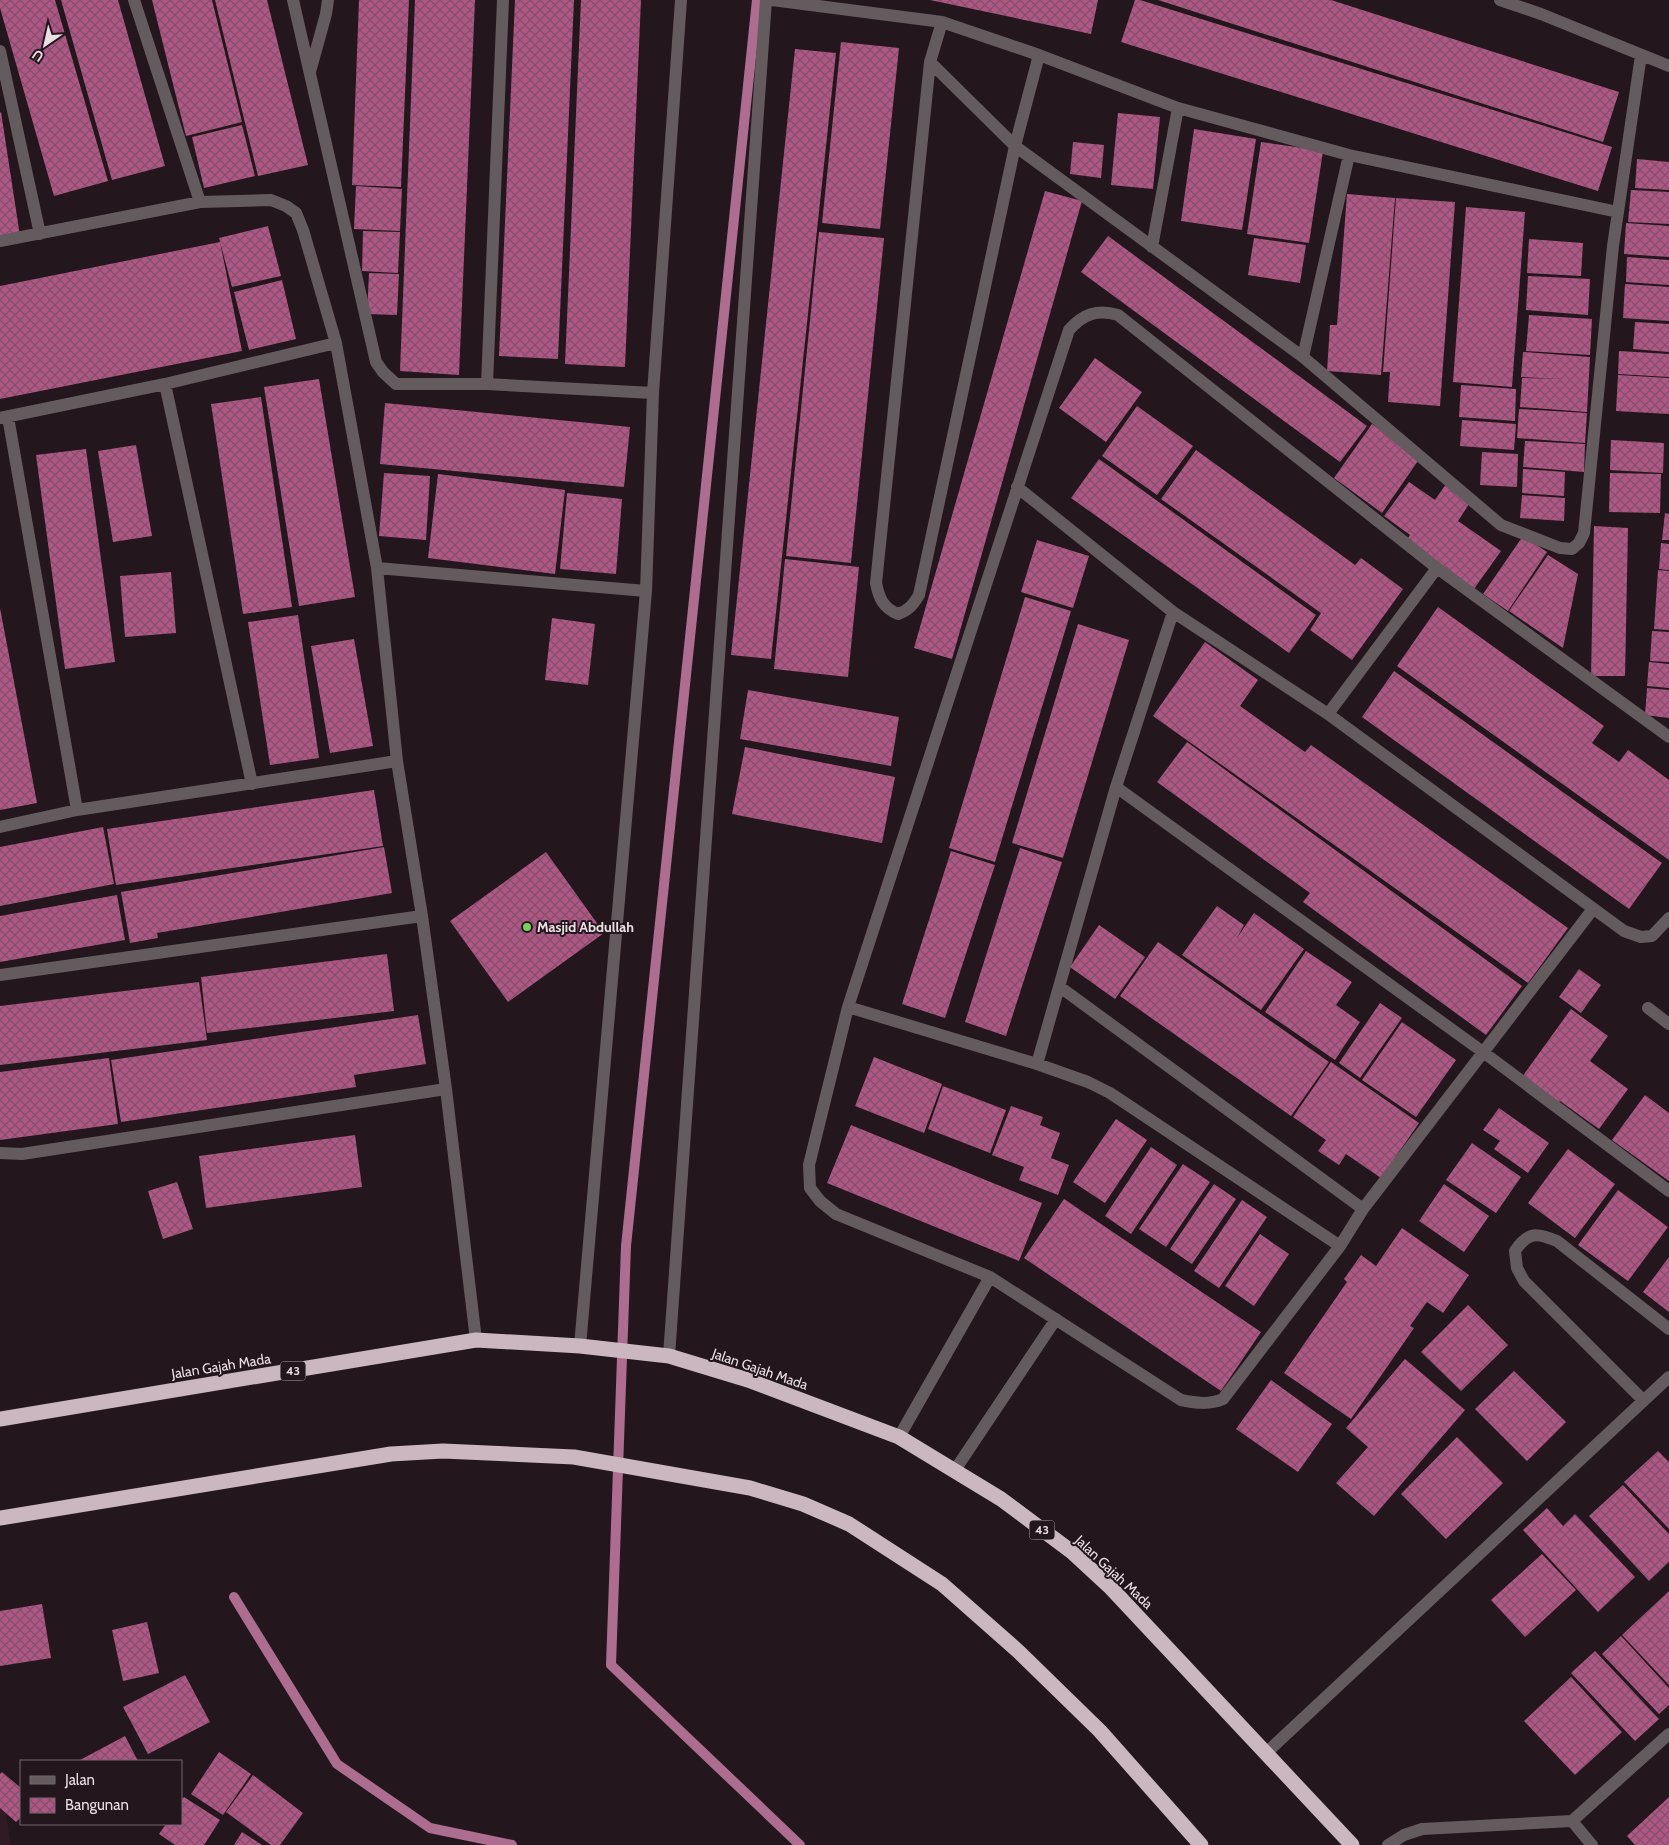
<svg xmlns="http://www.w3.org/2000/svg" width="1669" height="1845" viewBox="0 0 1669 1845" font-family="Cabin,sans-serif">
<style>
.built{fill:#301b25}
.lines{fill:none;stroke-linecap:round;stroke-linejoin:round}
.stream{stroke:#ac6d8f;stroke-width:10}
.building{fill:url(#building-cross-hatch)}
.street{stroke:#645b5f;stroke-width:12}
.highway{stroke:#cbb7c0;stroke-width:15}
.poi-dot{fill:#75d25b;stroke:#24161d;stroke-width:2}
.labels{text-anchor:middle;stroke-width:4;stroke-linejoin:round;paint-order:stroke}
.shield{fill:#24161d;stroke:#afa3a8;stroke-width:1}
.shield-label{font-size:12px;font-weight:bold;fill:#eadfe4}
.poi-label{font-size:14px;font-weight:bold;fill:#eadfe4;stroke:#24161d;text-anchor:start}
.street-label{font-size:14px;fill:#eadfe4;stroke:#24161d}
</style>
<defs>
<pattern id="building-cross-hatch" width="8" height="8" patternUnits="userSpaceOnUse" patternTransform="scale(1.25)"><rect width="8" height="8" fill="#af5785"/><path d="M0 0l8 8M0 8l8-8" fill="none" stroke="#854f6b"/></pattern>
</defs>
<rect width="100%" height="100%" fill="#24161d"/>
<!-- built -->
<path class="built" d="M0,1786L2,1790L11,1845H0Z"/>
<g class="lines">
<!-- stream -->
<path class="stream" d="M757,0L626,1246L611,1665L800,1845
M234,1597L337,1764L430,1828L512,1845"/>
</g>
<!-- building -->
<path class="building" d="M0,0H55L108,181L54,196L0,8Z
M61,0H118L165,166L112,180Z
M152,0H212L242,122L186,136Z
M215,0H267L308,165L258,176Z
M359,0H409L401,187L352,185Z
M415,0H475L459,375L400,371Z
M515,0H574L558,359L499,356Z
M581,0H641L625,367L565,364Z
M930,0H1098L1091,34Z
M1135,0H1140L1612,147L1598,191L1121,42Z
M1158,0H1331L1619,92L1603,142Z
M841,42L899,48L880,229L822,223Z
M795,49L836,53L771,659L731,655Z
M1,112L20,236L0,239V113Z
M1118,113L1160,117L1153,189L1111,185Z
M242,125L255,176L204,188L192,137Z
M1194,129L1256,139L1242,230L1181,221Z
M1073,142L1104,145L1101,178L1070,174Z
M1261,142L1323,151L1309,243L1247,234Z
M1637,159L1669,162V190L1635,188Z
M356,186L402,189L400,231L354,229Z
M1631,190L1669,192V224L1628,222Z
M1045,191L1082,201L952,659L914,648Z
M1347,194L1395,198L1381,375L1327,371L1330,325H1337Z
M1396,198L1455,202L1440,406L1388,402L1390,372H1383Z
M1466,207L1525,212L1512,387L1453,382Z
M1626,223L1669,226V257L1624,254Z
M268,226L281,276L232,287L219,238Z
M363,231L400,232L398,273L362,271Z
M819,232L884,238L851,563L786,556Z
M1108,236L1367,426L1340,462L1081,272Z
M1254,238L1306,245L1300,283L1248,275Z
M1529,239L1583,243L1581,276L1527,273Z
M220,242L242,351L0,399V286Z
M1627,257L1669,260V285L1626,282Z
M369,273L399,274L397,315L367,314Z
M1528,276L1590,279L1588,315L1526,310Z
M282,280L296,339L249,350L234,292Z
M1625,284L1669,287V321L1623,318Z
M1529,315L1592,319L1590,355L1526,351Z
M1635,322L1669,324V352L1633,349Z
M1619,351L1669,354V377L1618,374Z
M1523,352L1590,357L1587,412L1520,407L1522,378L1563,379L1521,377Z
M1095,358L1142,392L1106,442L1059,408Z
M1618,375L1669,378V414L1616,411Z
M319,379L355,597L299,606L264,387Z
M1461,385L1516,389L1515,421L1459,417Z
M261,397L292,607L243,614L211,404Z
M385,403L630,427L624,487L380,464Z
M1137,406L1193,446L1157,495L1102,456Z
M1519,409L1587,413L1585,443L1517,438Z
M1462,420L1516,424L1514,450L1460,446Z
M1372,424L1420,458L1382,513L1334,478Z
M1611,440L1664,443L1663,473L1610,470Z
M1525,441L1585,444L1584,472L1523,467Z
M136,445L152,536L113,542L98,451Z
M86,449L115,662L65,669L36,455Z
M1196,450L1355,565L1361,558L1403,589L1352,660L1310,630L1321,613L1161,499Z
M1482,452L1518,454L1517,487L1480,485Z
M1099,459L1316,615L1289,653L1071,498Z
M1523,469L1565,472L1564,496L1522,493Z
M384,473L430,476L426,540L379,536Z
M1610,473L1661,474L1660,513L1609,512Z
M438,474L565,490L555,574L428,558Z
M1409,482L1435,500L1446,484L1471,501L1458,521L1501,551L1474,589L1406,541L1410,535L1384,516Z
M567,493L622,499L616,574L560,569Z
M1522,495L1565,498L1564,521L1520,518Z
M1665,513L1669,514V540H1662Z
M1594,526L1628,528L1625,676H1591Z
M1523,536L1547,552L1508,611L1483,594Z
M1037,540L1089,556L1073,608L1021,592Z
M1661,543L1669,544V570L1659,569Z
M1548,555L1578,574L1563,648L1509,611Z
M785,559L859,567L848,677L774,669Z
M1658,570L1669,571V630L1654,629Z
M171,572L176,633L125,637L120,576Z
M1025,597L1071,611L995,862L949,848Z
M1438,607L1604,726L1592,743L1619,762L1628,750L1669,780V860L1397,666Z
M0,608L37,803L0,810Z
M298,615L319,758L270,765L248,622Z
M552,618L595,624L588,685L545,680Z
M1078,624L1129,640L1063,858L1012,843Z
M1652,631L1669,632V662L1650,661Z
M354,639L373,746L330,753L311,646Z
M1205,642L1258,680L1240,706L1305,752L1311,745L1568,928L1528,983L1153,716Z
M1649,662L1669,664V688L1647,686Z
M1394,671L1662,863L1629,909L1362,717Z
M1647,688L1669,690V718L1645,715Z
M748,690L899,717L891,766L740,739Z
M1187,742L1522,986L1486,1035L1303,902L1310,893L1157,782Z
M745,747L895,777L882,843L732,814Z
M374,790L383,846L116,885L107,829Z
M103,827L114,884L0,906V847Z
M384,847L392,893L157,933L158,938L130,943L121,892Z
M1020,848L1062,862L1006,1036L965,1022Z
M951,851L995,865L945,1018L902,1004Z
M546,852L604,933L508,1002L450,921Z
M117,895L125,940L0,962V916Z
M1217,906L1244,925L1237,938L1254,913L1304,949L1261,1010L1182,955Z
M1099,925L1145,957L1115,999L1070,967Z
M1158,942L1329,1062L1291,1116L1120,996Z
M1306,951L1352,982L1336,1005L1360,1022L1335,1060L1265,1012Z
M387,954L394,1011L207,1033L201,977Z
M1579,969L1601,985L1581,1013L1559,997Z
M199,982L207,1040L0,1065V1006Z
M1380,1003L1402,1018L1360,1078L1339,1063Z
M1571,1009L1608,1036L1590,1061L1628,1089L1599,1129L1560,1101L1558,1104L1522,1077Z
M418,1015L426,1064L354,1075L356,1087L121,1122L111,1060Z
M1402,1022L1456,1060L1416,1117L1362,1080Z
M874,1057L942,1084L924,1133L855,1106Z
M109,1058L118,1124L0,1140V1072Z
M1331,1062L1419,1123L1381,1178L1346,1154L1339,1165L1318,1151L1326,1140L1293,1117Z
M943,1086L1006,1110L990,1153L928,1129Z
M1645,1095L1669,1113V1181L1612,1140Z
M1011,1106L1043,1117L1040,1125L1060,1133L1051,1158L1069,1165L1058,1195L1019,1180L1024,1167L992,1155Z
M1499,1108L1549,1143L1528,1173L1494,1149L1500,1141L1483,1130Z
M1116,1119L1147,1140L1105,1203L1073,1182Z
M851,1125L1042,1203L1019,1261L827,1183Z
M355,1135L362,1187L206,1208L199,1156Z
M1472,1143L1521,1177L1496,1213L1446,1180Z
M1151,1147L1177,1165L1131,1234L1105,1216Z
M1568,1149L1615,1184L1575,1238L1528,1203Z
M1183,1164L1210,1182L1166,1247L1139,1229Z
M177,1182L193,1229L163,1239L148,1191Z
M1214,1184L1236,1199L1192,1264L1170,1249Z
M1444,1184L1489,1216L1464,1252L1419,1221Z
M1618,1190L1668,1227L1628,1281L1578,1245Z
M1064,1199L1261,1332L1221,1391L1024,1258Z
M1242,1200L1267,1217L1219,1288L1194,1271Z
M1402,1228L1469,1275L1443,1313L1427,1302L1410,1326L1414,1328L1351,1419L1284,1373L1347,1282L1344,1279L1361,1255L1376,1266Z
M1260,1234L1289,1254L1254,1306L1225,1286Z
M1669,1257V1312L1643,1292Z
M1468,1305L1508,1345L1461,1391L1421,1352Z
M1405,1359L1465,1410L1374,1516L1336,1483L1368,1447L1346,1428Z
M1514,1371L1566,1422L1527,1461L1475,1409Z
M1271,1380L1332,1424L1298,1472L1236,1429Z
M1457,1437L1503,1483L1446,1539L1401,1494Z
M1658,1451L1669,1462V1529L1624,1482Z
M1623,1485L1669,1534V1562L1649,1581L1589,1516Z
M1547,1508L1563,1526L1575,1514L1635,1577L1598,1612L1523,1530Z
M1542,1554L1576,1590L1525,1637L1491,1600Z
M1669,1591V1685L1622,1635Z
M42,1604L51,1658L0,1666V1611Z
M147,1622L159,1673L123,1681L112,1630Z
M1621,1636L1669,1688V1705L1659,1714L1602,1654Z
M1595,1651L1659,1719L1635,1741L1571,1673Z
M185,1675L210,1722L148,1754L123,1707Z
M1571,1677L1622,1732L1575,1775L1524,1721Z
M125,1736L138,1761H81L80,1760Z
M219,1752L251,1774L223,1815L191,1794Z
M2,1772L21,1788V1817L16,1822L0,1808V1774Z
M253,1775L303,1813L280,1845H271L226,1812Z
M184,1797L220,1820L204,1845H175L159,1834L166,1824H181V1800Z
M1669,1797V1845H1635L1627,1836Z
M242,1832L262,1845H234Z"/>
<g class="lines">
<!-- street -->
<path class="street" d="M134,0L200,202
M293,0L376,362L383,372L396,384H487L653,393
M772,0L942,22L1039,55L1178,108L1349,155L1618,212
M1500,0L1541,14L1669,66
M942,22L930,62L876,583C879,598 883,608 898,614C909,610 913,605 919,595L1015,146L1039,55
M0,51L40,234
M930,62L1015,146L1303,357L1501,525L1560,548L1572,549L1579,543L1584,533L1613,246L1641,55
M310,72L326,14L328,0
M0,241L200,202L271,200L286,206L296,213L303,230L336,343L377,568L397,761L422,916L446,1089L476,1340
M1152,247L1178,108
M1303,357L1349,155
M165,384L252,784
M487,384L503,0
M8,417L77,810
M0,418L165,384L336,343
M1017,487L1173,612L1328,714L1624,931L1641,937L1652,936L1669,918
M377,568L646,591
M1328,714L1437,568
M1116,787L1483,1052L1669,1191
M0,827L77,810L397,761
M1593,909L1363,1209L1340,1246L1223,1399C1209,1405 1196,1403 1181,1400L990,1277L836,1214L820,1201L810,1188L809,1165L848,1007L1069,330C1083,314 1097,309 1118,315L1437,568L1669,737
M0,975L422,916
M1060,987L1363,1209
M848,1007L1037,1064L1088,1082L1110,1093L1340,1246
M1648,1008L1669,1024
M1037,1064L1116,787L1173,612
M0,1153L22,1154L446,1089
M580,1346L646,591L653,393L681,0
M669,1356L766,0
M1643,1400L1524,1281L1517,1268L1515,1251C1528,1231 1537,1233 1557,1241L1669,1329
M899,1437L990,1277
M955,1470L1056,1319
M1266,1753L1669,1377
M1572,1821L1669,1734
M1388,1845L1404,1835L1422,1829L1572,1821L1592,1845"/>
<!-- highway -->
<path class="highway" d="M0,1419L476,1340L580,1346L669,1356L748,1380L899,1437L1001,1499L1072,1552L1111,1588L1352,1845
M0,1518L391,1454L443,1451L574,1457L750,1488L803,1504L849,1524L942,1584L1019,1652L1100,1731L1201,1845"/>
</g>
<!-- markers -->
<circle class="poi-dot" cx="527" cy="927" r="5"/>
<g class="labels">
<!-- shield labels -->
<g class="shield">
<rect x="280.5" y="1361.5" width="25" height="19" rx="4"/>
<rect x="1029.5" y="1520.5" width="25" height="19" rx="4"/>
</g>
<g class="shield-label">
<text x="293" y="1375">43</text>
<text x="1042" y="1534">43</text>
</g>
<!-- poi labels -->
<g class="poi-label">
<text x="537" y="932">Masjid Abdullah</text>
</g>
<!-- street labels -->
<g class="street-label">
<text transform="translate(221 1366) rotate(-9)" y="5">Jalan Gajah Mada</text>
<text transform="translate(760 1369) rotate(19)" y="5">Jalan Gajah Mada</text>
<text transform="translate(1114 1572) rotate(43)" y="5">Jalan Gajah Mada</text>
</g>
</g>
<!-- legend -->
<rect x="20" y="1760" width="162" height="65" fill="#24161d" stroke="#73666d"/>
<rect x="30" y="1776" width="25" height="8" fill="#645b5f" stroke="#73666d"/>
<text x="65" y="1785" font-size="15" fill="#eadfe4">Jalan</text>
<rect x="30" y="1798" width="25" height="15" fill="url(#building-cross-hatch)" stroke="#73666d"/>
<text x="65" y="1810" font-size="15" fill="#eadfe4">Bangunan</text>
<!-- north arrow -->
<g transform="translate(45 45) rotate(214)" stroke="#24161d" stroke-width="4" paint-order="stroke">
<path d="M0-4L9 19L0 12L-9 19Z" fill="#eadfe4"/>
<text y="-8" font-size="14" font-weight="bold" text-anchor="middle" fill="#eadfe4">U</text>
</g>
</svg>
